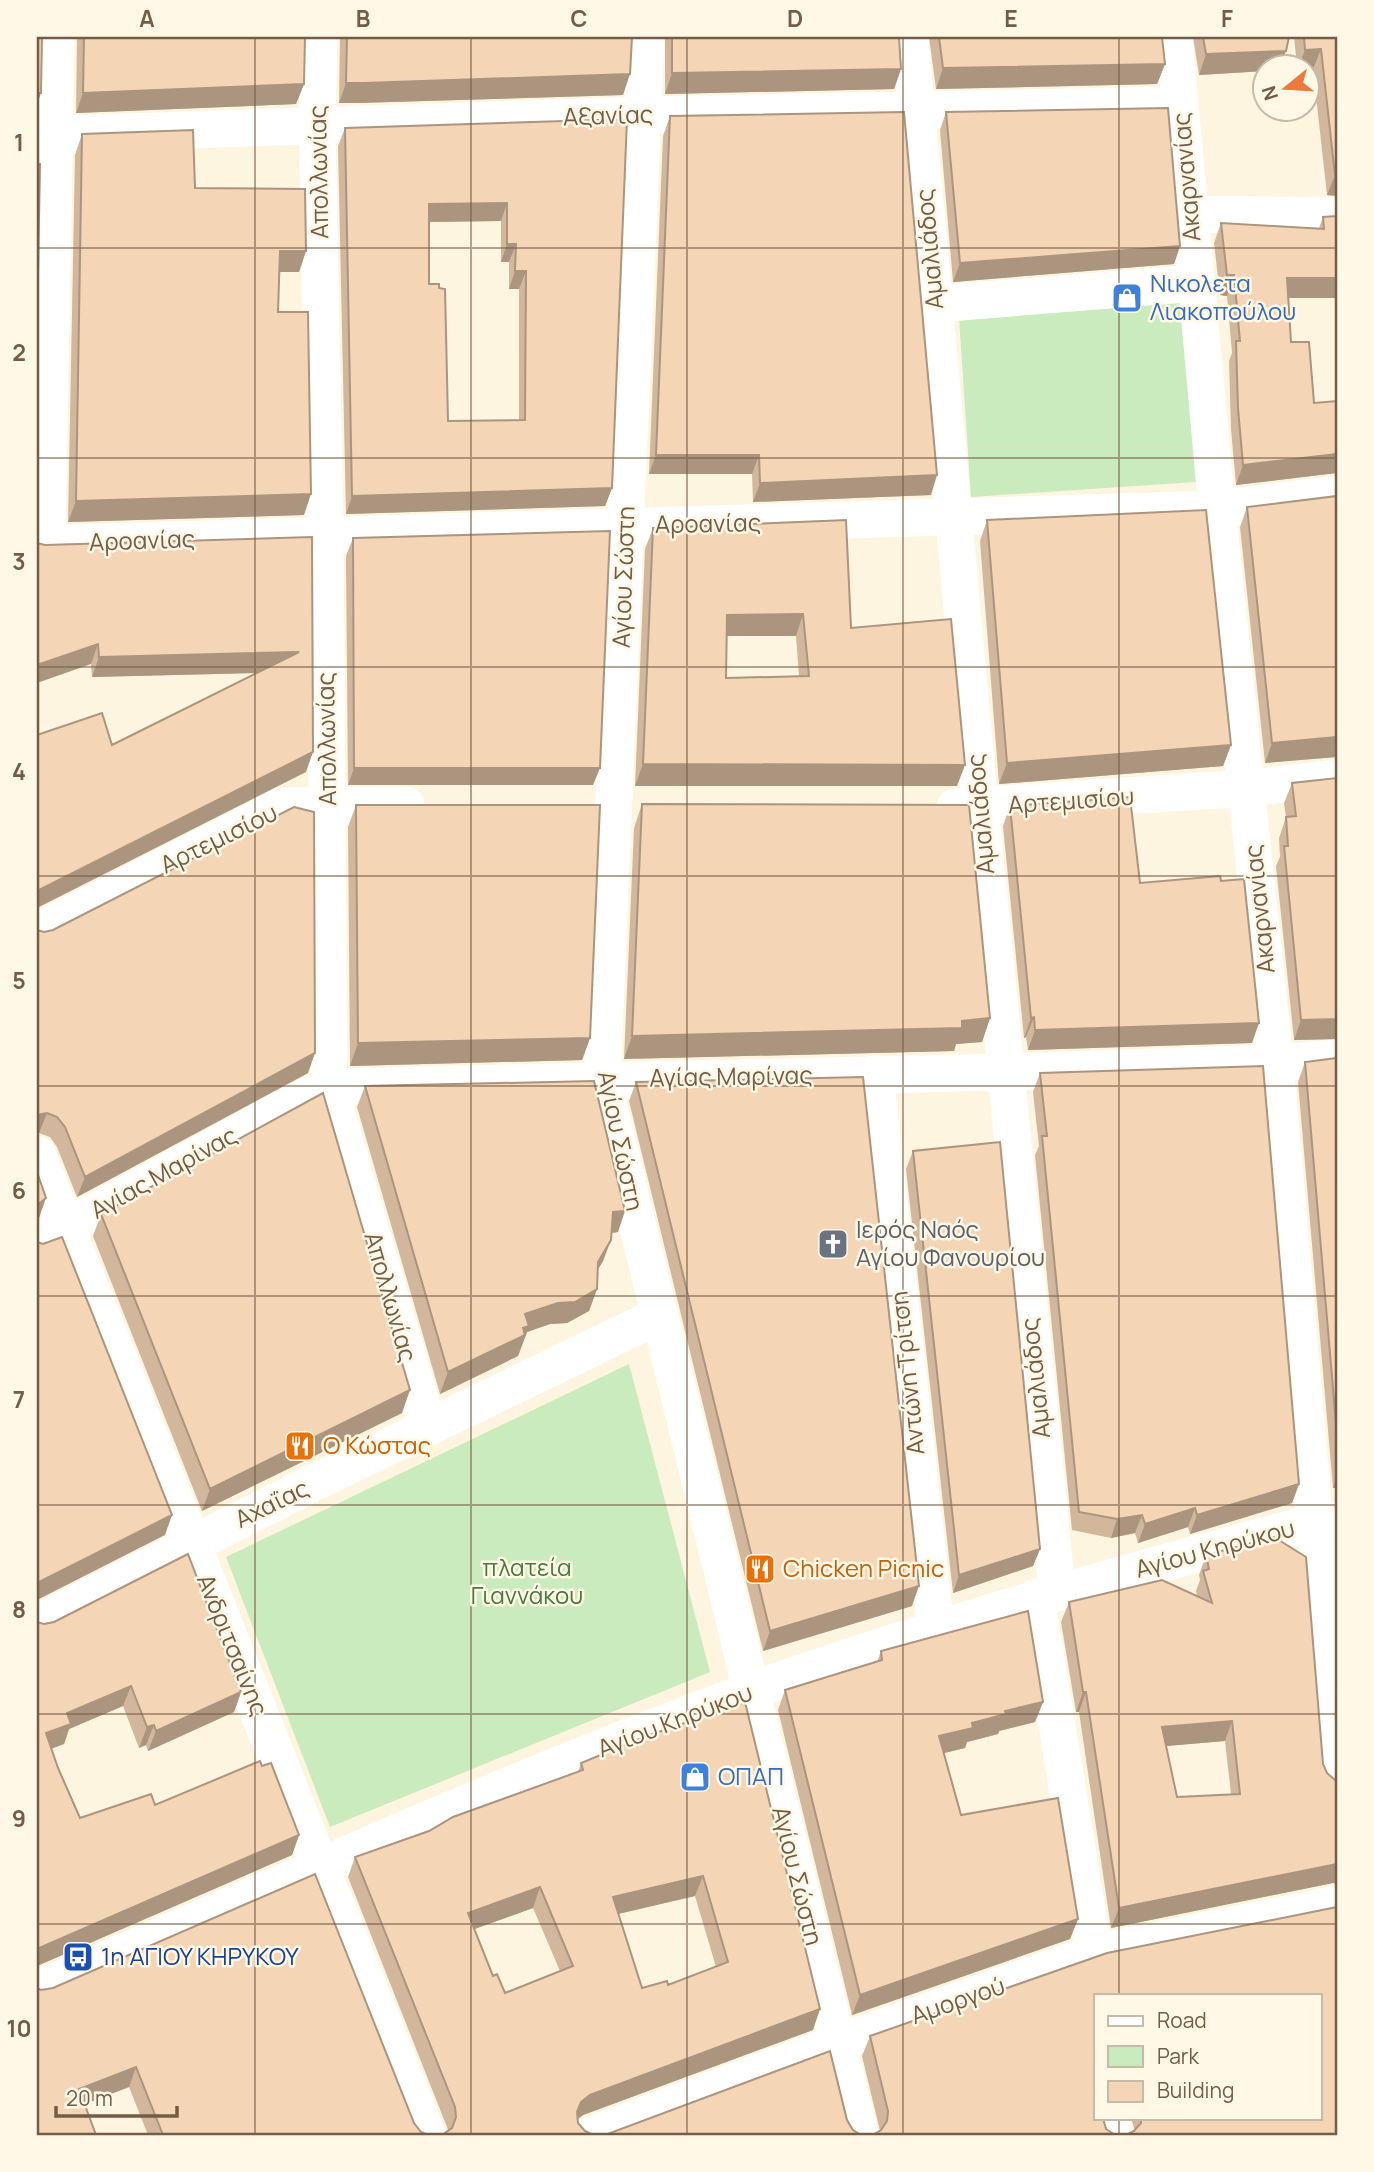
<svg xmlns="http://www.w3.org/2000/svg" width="1374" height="2172" viewBox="0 0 1374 2172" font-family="Manrope,sans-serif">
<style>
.green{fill:#caebbd}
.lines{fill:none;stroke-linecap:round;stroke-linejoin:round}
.minor{stroke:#fff;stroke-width:37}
.tertiary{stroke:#fff;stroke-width:38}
.wall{fill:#d2b79c;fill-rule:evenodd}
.shaded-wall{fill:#ab957f}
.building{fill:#f4d5b5;stroke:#ab957f;stroke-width:2;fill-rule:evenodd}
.grid{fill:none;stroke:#745c46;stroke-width:2;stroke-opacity:0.55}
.labels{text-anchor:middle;stroke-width:5;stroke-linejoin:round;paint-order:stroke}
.street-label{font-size:24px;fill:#745c46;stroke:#fff8e6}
.shop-label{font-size:24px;fill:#366cbe;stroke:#fff8e6;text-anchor:start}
.worship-label{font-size:24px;fill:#5b616d;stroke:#fff8e6;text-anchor:start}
.food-label{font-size:24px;fill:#c56008;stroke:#fff8e6;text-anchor:start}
.park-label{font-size:24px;fill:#487a3d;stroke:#fff8e6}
.transit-label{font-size:24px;fill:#164399;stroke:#fff8e6;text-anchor:start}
.neatline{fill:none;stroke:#745c46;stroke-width:2.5}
.grid-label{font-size:23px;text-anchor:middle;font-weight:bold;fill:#745c46}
</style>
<rect width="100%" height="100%" fill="#fdf5df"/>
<!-- green -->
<path class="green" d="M1184,303L1196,482L971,497L959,318Z
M629,1364L710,1672L330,1827L226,1557Z"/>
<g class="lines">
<!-- minor -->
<path class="minor" d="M319,37L317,125L325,534L329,1087L428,1427
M646,37L602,1080L860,2135
M910,37L980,807L1057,1591
M1174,37L1217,509L1275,1063L1337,1782
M37,135L643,115L1180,105
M1190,214L1337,216
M936,304L1196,283
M37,544L1217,509L1337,494
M47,544L56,37
M955,807L1249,788L1337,778
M37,931L282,806L406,805
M875,1074L936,1631
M37,1243L300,1099L329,1087L1006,1072L1275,1063L1337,1058
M1036,1597L1094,1953
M37,1623L313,1483L660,1315
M37,1989C255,1896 471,1796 693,1712C896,1635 1106,1578 1315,1522L1337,1520
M1111,2118L1114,2135
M590,2135L837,2043L1094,1953L1337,1904"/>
<!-- tertiary -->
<path class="tertiary" d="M37,1155L427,2135"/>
</g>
<!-- wall -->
<path class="wall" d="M77,37H305L304,84L296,104L76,113Z
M340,37H632L623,95L357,103H339Z
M665,37H899L901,69L894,89L665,94Z
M929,37H1162L1165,64L1157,84L936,89Z
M1193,37H1289L1286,51L1280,66H1265V71L1199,75Z
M1294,37H1337V196L1327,195L1313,69H1307V66H1297Z
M946,112L1180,246L1174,264L953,282L940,130Z
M670,116L931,495L753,502L752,474H649L663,136Z
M627,119L612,488L605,506L346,514L338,146L345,128ZM501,221V262H509V289H519V420L448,421L429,284V222Z
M82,134L195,188L306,251L299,272H279L278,312L304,515L68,522L75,155Z
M1337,216V298H1288L1291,342L1314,403L1335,473L1236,485L1231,429L1229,361L1232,353L1227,296L1220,295L1214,243L1221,223L1319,228L1323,217Z
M1337,496V757L1265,763L1240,527L1247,507Z
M987,520L1231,745L1223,766L999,784L980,541Z
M653,528L851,628L957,786H635L645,549ZM727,636H796L799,676L726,678Z
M312,537L306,772L112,745L257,673L92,677L91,664L45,545Z
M353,538L593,785H348L346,556Z
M1292,783L1337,1039L1294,1040L1276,866L1280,857L1279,838L1286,817L1284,803Z
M642,804L990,1018L982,1042L956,1044L954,1051L624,1059L634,828Z
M356,805L590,1038L582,1060L350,1066L348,827Z
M1010,806L1140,883L1252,1043L1028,1050L1026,1037L1024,1038L1003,826Z
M37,930L308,1073L77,1197L57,1147L50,1137L39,1133Z
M1337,1058V1488H1333L1298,1082L1305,1062Z
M1040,1073L1299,1484L1292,1503L1190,1534L1188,1527L1138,1543L1135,1533L1111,1538L1072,1530L1035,1155L1039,1146L1033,1092Z
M636,1082L912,1606L763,1651L629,1101Z
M365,1086L618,1232L611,1233L603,1261L597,1271V1289L589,1311L567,1323L550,1324L527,1332L518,1356L440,1394L357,1107Z
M913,1151L1040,1549L1033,1566L953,1593L906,1169Z
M101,1214L402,1413L202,1511L93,1236Z
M1206,1555L1323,1764L1327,1773L1335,1780L1333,1883L1111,1928L1079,1712H1076L1061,1622L1069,1602L1197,1596L1196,1591L1200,1580L1199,1575ZM1225,1741L1231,1794L1177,1797L1166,1746Z
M37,1622L241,1692L234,1712L148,1751L146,1745L139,1748L123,1706L69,1729L64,1744L51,1749L58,1768L80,1818L155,1805L299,1835L292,1855L37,1966Z
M881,1651L1043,1702L1035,1722L999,1731L998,1734L967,1742L965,1748L944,1753L961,1815L1078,1919L1070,1939L852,2015L778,1710L785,1690L877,1662Z
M644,1737L813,2030L583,2115L578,2119V2123L585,2131H448L447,2127L348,1877L355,1857L429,1831L578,1772L581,1763ZM695,1896L716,1967L668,1985L642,1988L618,1914ZM533,1908L560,1971L505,1993L493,1976L474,1929Z
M1337,1907V2135H1126L1135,2131L1131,2118H1320V1995H1096V2118H1103L1106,2129L1115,2135H1125H594H605L830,2051L847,2120L853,2130L861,2135H873L880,2131L862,2056L870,2036L1107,1953Z
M37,1988L414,2123L421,2132L428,2135H148L129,2087L85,2104Z"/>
<!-- shaded-wall -->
<path class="shaded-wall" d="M1321,49L1313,69H1307V66H1299L1305,50Z
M1286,51L1280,66H1265V71L1199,75L1206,54Z
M1165,64L1157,84L936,89L943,68Z
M901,69L894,89L665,94L672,73Z
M630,74L623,95L357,103H339L346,83Z
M304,84L296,104L76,113L83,93Z
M37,93H41L37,105Z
M1335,175H1337V196L1327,195Z
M507,203L501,221L422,222L429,204Z
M507,244H516L509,262H501Z
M1180,246L1174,264L953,282L960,263Z
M280,251H306L299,272H272Z
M515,271H526L519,289H509Z
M1227,275H1234L1227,296L1220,295Z
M1287,278H1337V298H1279Z
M1337,454V473L1236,485L1243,465Z
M656,455H759L752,474H649Z
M937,475L931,495L753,502L760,483Z
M612,488L605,506L346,514L352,496Z
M311,494L304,515L68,522L76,501Z
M803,614L796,636H719L727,615Z
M98,644L91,664L37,683V665Z
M299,652L292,672L92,677L99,657Z
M1337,737V754L1336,757L1265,763L1272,743Z
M1231,745L1223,766L999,784L1007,763Z
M313,752L306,772L37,908V891Z
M643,764L965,765L957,786H635Z
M354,768H600L593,785H348Z
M1034,1017L1026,1037L1024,1038L1031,1018Z
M990,1018L982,1042L956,1044L954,1051L624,1059L632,1036L962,1021Z
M1337,1019V1039L1294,1040L1301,1020Z
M1259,1023L1252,1043L1028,1050L1035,1030Z
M590,1038L582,1060L350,1066L358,1043Z
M315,1053L308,1073L77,1197L85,1177Z
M47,1113L39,1133L37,1134V1115Z
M46,1198L39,1218L37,1220V1205Z
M625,1211L618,1232L605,1234L613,1212Z
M611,1240L603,1261L590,1283L598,1262Z
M597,1289L589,1311L567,1323L550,1324L527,1332L518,1356L440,1394L448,1372L525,1314Z
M410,1390L402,1413L202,1511L210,1489Z
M1337,1476V1488H1333Z
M1299,1484L1292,1503L1190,1534L1197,1515Z
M1195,1508L1188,1527L1138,1543L1145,1524Z
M172,1515L165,1535L37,1600V1583Z
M1142,1515L1135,1533L1111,1538L1117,1519Z
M1040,1549L1033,1566L953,1593L959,1575Z
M919,1586L912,1606L763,1651L770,1631Z
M131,1686L123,1706L69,1729L64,1744L39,1753L46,1733L67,1713Z
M241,1692L234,1712L148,1751L156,1731Z
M1083,1692H1086L1079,1712H1076Z
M1043,1702L1035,1722L999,1731L998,1734L967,1742L965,1748L932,1756L939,1736L1005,1711Z
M1232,1721L1225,1741L1155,1747L1162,1727Z
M154,1725L146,1745L139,1748L147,1727Z
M299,1835L292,1855L37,1966V1949Z
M1337,1864V1884L1333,1883L1111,1928L1119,1908Z
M703,1876L695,1896L605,1917L613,1897Z
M540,1887L533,1908L461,1934L468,1913Z
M1078,1919L1070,1939L852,2015L860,1995Z
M820,2009L813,2030L583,2115L573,2122L581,2102L590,2095Z
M136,2067L129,2087L72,2109L79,2089Z"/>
<!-- building -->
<path class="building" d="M37,37H42L41,93H37Z
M84,37H305L304,84L83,93Z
M347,37H632L630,74L364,83H346Z
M672,37H899L901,69L672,73Z
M939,37H1162L1165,64L943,68Z
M1203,37H1289L1286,51L1206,54Z
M1304,37H1337V175H1335L1321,49L1305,50Z
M1168,108L1180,246L960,263L946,112Z
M904,112L937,475L760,483L759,455H656L670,116Z
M627,119L612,488L352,496L345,128ZM507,203V244H516L515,271H526L525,420L448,421L445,289L439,288V284H429V204Z
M193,130L195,188L305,189L306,251H280L278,312H308L311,494L76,501L82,134Z
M37,164H40L37,332Z
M1337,216V278H1287L1291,342H1309L1314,403L1337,401V454L1243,465L1238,408L1236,341H1240L1234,275H1227L1221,223L1324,229L1323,217Z
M1337,496V737L1272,743L1247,507Z
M1206,510L1231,745L1007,763L987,520Z
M846,520L851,628L951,619L965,765L643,764L653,528ZM803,614L809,676L726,678L727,615Z
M610,531L600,768H354L353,538Z
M312,537L313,752L37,891V735L102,713L112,745L299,652L99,657L98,644L37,665V543L45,545Z
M1337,778V1019L1301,1020L1284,846H1288L1286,817L1296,816L1292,783Z
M1130,797L1140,883L1220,876L1221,881L1244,879L1259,1023L1035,1030L1034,1017L1031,1018L1010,806Z
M642,804L969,805L990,1018L962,1021V1028L632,1036Z
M356,805H600L590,1038L358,1043Z
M294,807L314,812L315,1053L85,1177L65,1127L57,1117L47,1113L37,1115V930L44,932L53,930Z
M1337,1058V1435L1305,1062Z
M1263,1066L1299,1484L1197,1515L1195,1508L1145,1524L1142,1515L1117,1519L1079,1512L1042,1136H1047L1040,1073Z
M863,1077L919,1586L770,1631L636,1082Z
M594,1081L625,1211L613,1212L611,1240L598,1262L597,1289L575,1302L558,1303L525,1314L529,1326L523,1328L525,1335L448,1372L365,1086Z
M323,1093L410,1390L210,1489L101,1214Z
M1000,1142L1040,1549L959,1575L913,1151Z
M37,1172L46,1198L37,1205Z
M62,1237L172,1515L37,1583V1242L43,1244Z
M1274,1537L1306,1557L1323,1764L1327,1773L1335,1780L1337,1781V1864L1119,1908L1086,1692H1083L1069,1602L1162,1580L1212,1603L1203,1571L1209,1569L1206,1555ZM1232,1721L1240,1794L1177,1797L1162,1727Z
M188,1554L241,1692L156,1731L154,1725L147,1727L131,1686L67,1713L71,1724L46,1733L58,1768L80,1818L151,1794L155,1805L260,1761L262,1766L271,1763L299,1835L37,1949V1622L44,1624L54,1622Z
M1028,1611L1043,1702L1005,1711L1006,1714L972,1723L973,1728L939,1736L961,1815L1058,1798L1078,1919L860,1995L785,1690L882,1660L881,1651Z
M745,1702L820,2009L590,2095L581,2102L577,2112L578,2123L585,2131L593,2135H442L452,2128L456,2117L455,2107L355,1857L429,1831L453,1817L583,1770L581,1763L644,1737ZM703,1876L728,1962L668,1985L667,1981L642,1988L613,1897ZM540,1887L573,1966L505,1993L497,1974L493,1976L468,1913Z
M315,1874L414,2123L421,2132L428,2135H163L136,2067L79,2089L96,2135H37V1988L41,1990L53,1988Z
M1337,1907V2135H1126L1134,2131L1141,2123V2118H1320V1995H1096V2118H1103L1106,2129L1115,2135H1125H594H605L830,2051L847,2120L853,2130L861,2135H873L881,2130L887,2121L888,2111L870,2036L1107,1953Z"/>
<!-- grid -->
<path class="grid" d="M255,37V2135M471,37V2135M687,37V2135M903,37V2135M1119,37V1995M37,248H1337M37,458H1337M37,667H1337M37,876H1337M37,1086H1337M37,1296H1337M37,1505H1337M37,1714H1337M37,1924H1337M1119,2118V2135"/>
<!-- icons -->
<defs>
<g id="shop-square" transform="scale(1.575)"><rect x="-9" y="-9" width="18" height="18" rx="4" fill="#3f7fe0" stroke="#fff8e6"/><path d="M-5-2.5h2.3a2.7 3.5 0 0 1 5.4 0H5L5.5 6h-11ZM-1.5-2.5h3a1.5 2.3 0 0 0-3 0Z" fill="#fff"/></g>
<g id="church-square" transform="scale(1.575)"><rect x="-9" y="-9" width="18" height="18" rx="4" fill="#6b7280" stroke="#fff8e6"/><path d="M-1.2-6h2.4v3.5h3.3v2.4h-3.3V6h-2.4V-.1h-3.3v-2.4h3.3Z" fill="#fff"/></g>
<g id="restaurant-square" transform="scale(1.575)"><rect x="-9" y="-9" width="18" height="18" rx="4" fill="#e8710a" stroke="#fff8e6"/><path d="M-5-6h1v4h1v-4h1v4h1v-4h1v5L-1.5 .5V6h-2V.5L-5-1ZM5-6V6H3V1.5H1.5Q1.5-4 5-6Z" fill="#fff"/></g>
<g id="bus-square" transform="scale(1.575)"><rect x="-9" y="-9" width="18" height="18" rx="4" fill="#1a4fb4" stroke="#fff8e6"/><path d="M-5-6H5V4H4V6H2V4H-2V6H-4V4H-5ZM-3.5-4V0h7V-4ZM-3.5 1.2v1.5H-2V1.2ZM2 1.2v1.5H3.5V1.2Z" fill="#fff"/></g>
</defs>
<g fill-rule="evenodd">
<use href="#shop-square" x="1127" y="298"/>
<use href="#church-square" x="833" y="1244"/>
<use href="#restaurant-square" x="300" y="1446"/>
<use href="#restaurant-square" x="760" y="1569"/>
<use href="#shop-square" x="695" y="1777"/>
<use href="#bus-square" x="78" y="1957"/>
</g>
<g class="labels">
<!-- street labels -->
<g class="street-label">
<text transform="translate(608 116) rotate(-2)" y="8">Αξανίας</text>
<text transform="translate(319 172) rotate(-91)" y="8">Απολλωνίας</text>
<text transform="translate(1187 177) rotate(-95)" y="8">Ακαρνανίας</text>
<text transform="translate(930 249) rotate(-95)" y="8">Αμαλιάδος</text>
<text transform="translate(708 524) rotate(-1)" y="8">Αροανίας</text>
<text transform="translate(142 541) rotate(-2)" y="8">Αροανίας</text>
<text transform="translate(624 577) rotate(-88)" y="8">Αγίου Σώστη</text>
<text transform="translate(327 739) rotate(-91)" y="8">Απολλωνίας</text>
<text transform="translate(1071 801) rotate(-4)" y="8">Αρτεμισίου</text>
<text transform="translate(981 814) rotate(-95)" y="8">Αμαλιάδος</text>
<text transform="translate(219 839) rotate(-26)" y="8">Αρτεμισίου</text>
<text transform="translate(1260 909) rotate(-96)" y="8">Ακαρνανίας</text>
<text transform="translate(731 1077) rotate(-1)" y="8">Αγίας Μαρίνας</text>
<text transform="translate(620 1141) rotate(78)" y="8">Αγίου Σώστη</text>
<text transform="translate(164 1173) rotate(-29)" y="8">Αγίας Μαρίνας</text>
<text transform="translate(390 1297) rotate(74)" y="8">Απολλωνίας</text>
<text transform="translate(908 1373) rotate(-96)" y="8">Αντώνη Τρίτση</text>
<text transform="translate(1036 1378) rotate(-96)" y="8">Αμαλιάδος</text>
<text transform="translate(272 1504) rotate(-26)" y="8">Αχαΐας</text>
<text transform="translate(1215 1549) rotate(-15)" y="8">Αγίου Κηρύκου</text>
<text transform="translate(232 1645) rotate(68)" y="8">Ανδριτσαίνης</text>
<text transform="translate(675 1721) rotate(-21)" y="8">Αγίου Κηρύκου</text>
<text transform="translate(797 1876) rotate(76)" y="8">Αγίου Σώστη</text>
<text transform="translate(958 2001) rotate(-19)" y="8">Αμοργού</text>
</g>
<!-- shop labels -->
<g class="shop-label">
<text x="1150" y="292">Νικολετα<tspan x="1150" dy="28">Λιακοπούλου</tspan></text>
<text x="718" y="1785">ΟΠΑΠ</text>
</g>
<!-- worship labels -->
<g class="worship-label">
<text x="856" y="1238">Ιερός Ναός<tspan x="856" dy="28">Αγίου Φανουρίου</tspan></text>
</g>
<!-- food labels -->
<g class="food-label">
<text x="323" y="1454">Ο Κώστας</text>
<text x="783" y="1577">Chicken Picnic</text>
</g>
<!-- park labels -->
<g class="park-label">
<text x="527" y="1576">πλατεία<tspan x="527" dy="28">Γιαννάκου</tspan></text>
</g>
<!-- transit labels -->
<g class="transit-label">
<text x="101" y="1965">1η ΑΓΙΟΥ ΚΗΡΥΚΟΥ</text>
</g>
</g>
<!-- border -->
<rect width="1374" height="2172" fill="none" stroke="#fff8e6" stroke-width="77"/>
<!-- legend -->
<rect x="1094" y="1994" width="228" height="126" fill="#fff8e6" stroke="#c7baa6" stroke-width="2"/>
<rect x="1108" y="2016" width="35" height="10" fill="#ffffff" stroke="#c7baa6" stroke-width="2"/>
<text x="1157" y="2028" font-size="21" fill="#745c46">Road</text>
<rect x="1108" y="2046" width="35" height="21" fill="#caebbd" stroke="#c7baa6" stroke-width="2"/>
<text x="1157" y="2064" font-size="21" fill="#745c46">Park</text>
<rect x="1108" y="2081" width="35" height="21" fill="#f4d5b5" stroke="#c7baa6" stroke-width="2"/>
<text x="1157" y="2098" font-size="21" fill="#745c46">Building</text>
<!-- north arrow -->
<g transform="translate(1286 88) rotate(252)"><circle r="33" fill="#fff8e6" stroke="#c7baa6" stroke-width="2"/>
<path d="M0-5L12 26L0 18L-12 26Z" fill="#ed793d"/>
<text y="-10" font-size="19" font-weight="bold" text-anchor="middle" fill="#745c46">N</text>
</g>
<!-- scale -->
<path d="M56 2106v10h121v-10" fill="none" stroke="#745c46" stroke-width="3.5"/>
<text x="66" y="2106" font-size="21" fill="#745c46" stroke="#fff8e6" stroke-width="5" paint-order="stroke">20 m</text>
<rect x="38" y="38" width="1298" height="2096" class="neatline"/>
<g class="grid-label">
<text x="147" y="27">A</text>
<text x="363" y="27">B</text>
<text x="579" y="27">C</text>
<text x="795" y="27">D</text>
<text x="1011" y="27">E</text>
<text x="1227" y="27">F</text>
<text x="19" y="151">1</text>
<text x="19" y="361">2</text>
<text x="19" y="570">3</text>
<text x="19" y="780">4</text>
<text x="19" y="989">5</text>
<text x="19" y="1199">6</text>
<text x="19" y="1408">7</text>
<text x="19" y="1618">8</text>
<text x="19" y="1827">9</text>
<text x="19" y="2037">10</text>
</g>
</svg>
